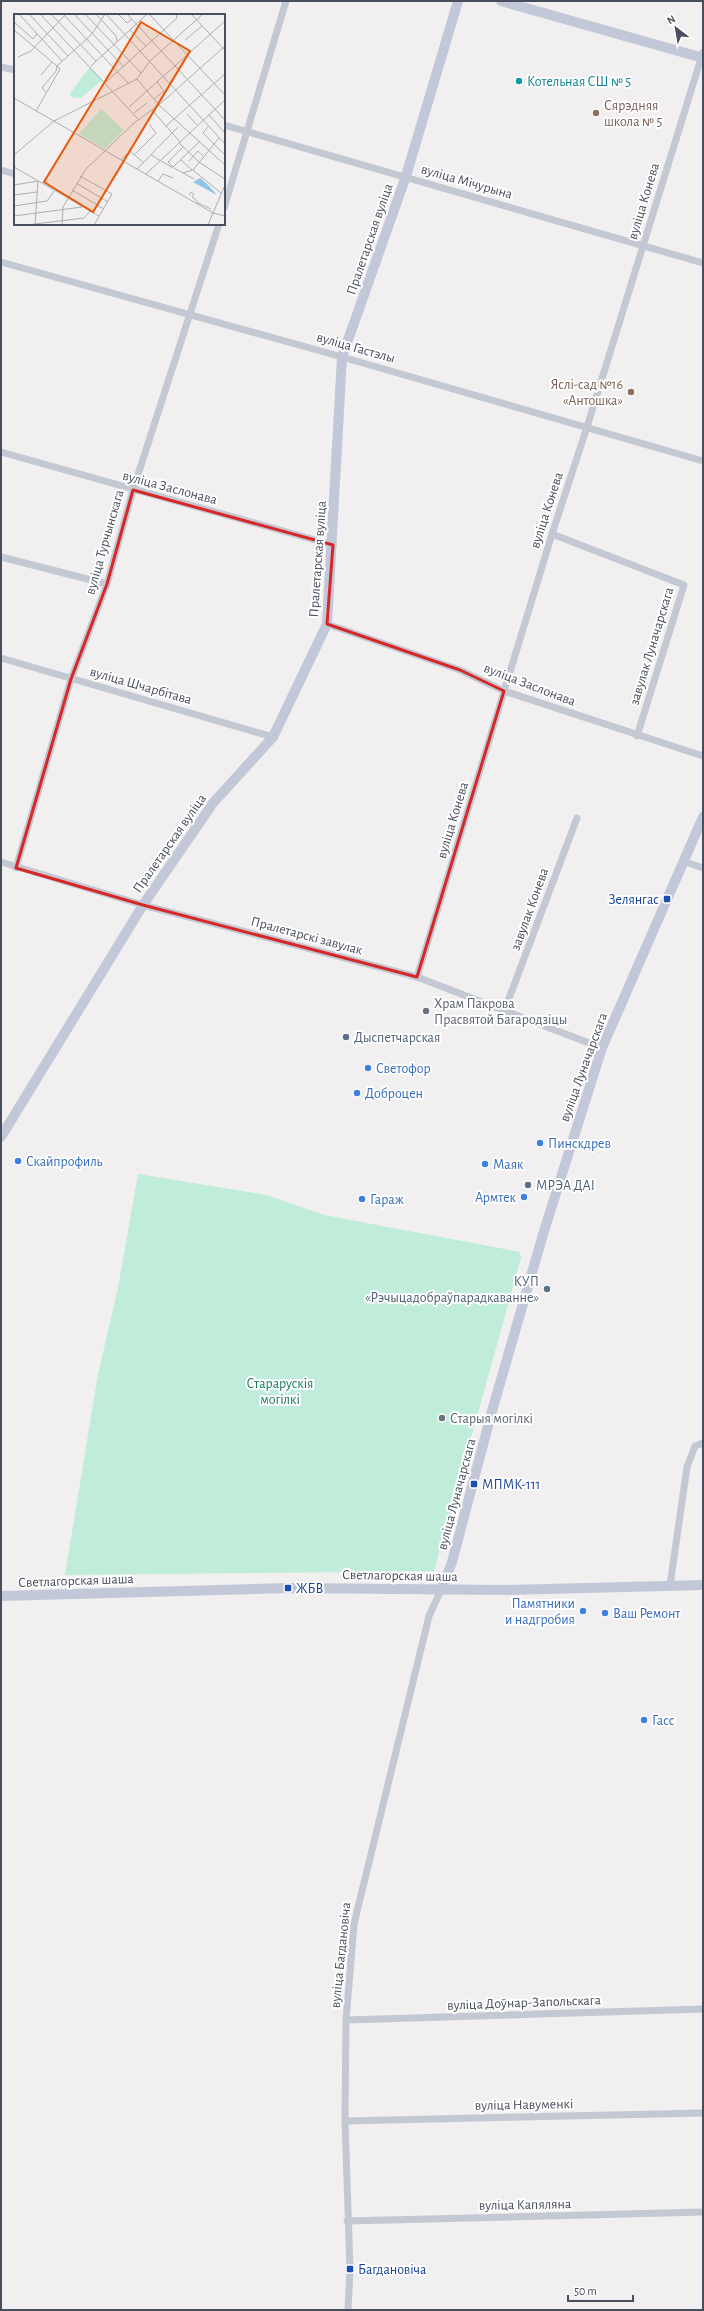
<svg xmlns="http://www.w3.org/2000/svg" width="704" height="2311" viewBox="0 0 704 2311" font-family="'Alegreya Sans',sans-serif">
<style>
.green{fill:#bfedda}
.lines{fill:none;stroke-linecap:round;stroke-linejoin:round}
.street{stroke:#c3c8d3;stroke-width:7}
.secondary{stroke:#c2c8d7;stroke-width:10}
.marked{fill:none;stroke:#d62828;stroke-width:3;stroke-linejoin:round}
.culture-dot{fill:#0f9aa8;stroke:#fff;stroke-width:1.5}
.education-dot{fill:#8d6e63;stroke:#fff;stroke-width:1.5}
.transit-dot{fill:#1a4fb4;stroke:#fff;stroke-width:1.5}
.worship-dot{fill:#6b7280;stroke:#fff;stroke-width:1.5}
.service-dot{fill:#5c6f8a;stroke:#fff;stroke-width:1.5}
.shop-dot{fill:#3f7fe0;stroke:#fff;stroke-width:1.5}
.labels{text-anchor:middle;stroke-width:4;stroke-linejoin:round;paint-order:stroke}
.culture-label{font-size:14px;fill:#0d838f;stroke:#fff;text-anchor:start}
.education-label{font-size:14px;fill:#785e54;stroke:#fff;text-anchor:start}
.street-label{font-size:14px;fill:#484e5c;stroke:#fff}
.transit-label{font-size:14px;fill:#164399;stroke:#fff;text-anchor:start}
.worship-label{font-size:14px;fill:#5b616d;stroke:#fff;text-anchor:start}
.service-label{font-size:14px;fill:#4e5e75;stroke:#fff;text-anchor:start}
.shop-label{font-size:14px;fill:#366cbe;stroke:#fff;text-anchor:start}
.park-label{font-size:14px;fill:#1b7a5d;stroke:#fff}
.inset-road{fill:none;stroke:#adafb4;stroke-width:1}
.view{fill:#e8590c;fill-opacity:0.15;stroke:#e8590c;stroke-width:2}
.inset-edge{fill:none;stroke:#484e5c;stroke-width:2}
</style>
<rect width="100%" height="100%" fill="#f1efef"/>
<!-- green -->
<path class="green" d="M138,1174L267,1195L324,1215L520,1252L521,1258L434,1571L65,1575L98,1374L118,1288Z"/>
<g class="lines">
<!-- street -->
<path class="street" d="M1,67L15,70
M224,125L703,263
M1,170L15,174
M224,208L286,1
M1,262L342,357L703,461
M1,452L333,545
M552,534L684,585L637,736
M1,557L107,584
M327,624L460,670L504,691L703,756
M1,658L273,737
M683,861L703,868
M1,862L143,905L417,977L602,1048
M16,868L71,679L107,584L133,490L219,224
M417,977L552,534L587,427L703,52
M505,1009L577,818
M670,1585L687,1467L695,1446L703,1443
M346,2020L703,2009
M345,2121L703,2113
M347,2221L703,2212
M348,2310L350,2269L345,2121L346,2020L354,1924L429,1616L441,1590"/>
<!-- secondary -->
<path class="secondary" d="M501,1L703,58
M1,1137L143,905L213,803L273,737L327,624L342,357L406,176L458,1
M441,1590L452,1562L492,1411L544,1231L602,1048L703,817
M1,1596L288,1588L504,1590L703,1585"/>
</g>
<!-- marked area -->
<path class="marked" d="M133,490L333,545L327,624L460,670L504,691L417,977L143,905L16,868L71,679L107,584Z"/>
<!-- markers -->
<circle class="culture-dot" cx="519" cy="81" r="4"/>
<g class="education-dot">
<circle cx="596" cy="113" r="4"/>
<circle cx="631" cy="392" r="4"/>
</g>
<g class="transit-dot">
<rect x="663" y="895" width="8" height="8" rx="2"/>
<rect x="470" y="1480" width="8" height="8" rx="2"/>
<rect x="284" y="1584" width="8" height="8" rx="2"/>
<rect x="346" y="2265" width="8" height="8" rx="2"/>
</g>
<g class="worship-dot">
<circle cx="426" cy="1011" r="4"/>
<circle cx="442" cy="1418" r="4"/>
</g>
<g class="service-dot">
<circle cx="346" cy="1037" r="4"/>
<circle cx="528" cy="1185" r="4"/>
<circle cx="547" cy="1289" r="4"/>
</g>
<g class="shop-dot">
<circle cx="368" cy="1068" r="4"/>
<circle cx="357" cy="1093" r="4"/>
<circle cx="540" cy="1143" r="4"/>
<circle cx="18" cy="1161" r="4"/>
<circle cx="485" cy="1164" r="4"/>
<circle cx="524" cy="1197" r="4"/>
<circle cx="362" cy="1199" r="4"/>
<circle cx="583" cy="1611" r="4"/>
<circle cx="605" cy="1613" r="4"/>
<circle cx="644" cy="1720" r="4"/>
</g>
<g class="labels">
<!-- culture labels -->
<g class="culture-label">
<text x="527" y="86">Котельная СШ № 5</text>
</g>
<!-- education labels -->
<g class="education-label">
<text x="604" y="110">Сярэдняя<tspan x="604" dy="16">школа № 5</tspan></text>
<text x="623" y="389" text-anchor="end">Яслі-сад №16<tspan x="623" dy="16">«Антошка»</tspan></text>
</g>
<!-- street labels -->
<g class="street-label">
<text transform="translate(467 181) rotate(16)" y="5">вуліца Мічурына</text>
<text transform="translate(643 201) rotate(-73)" y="5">вуліца Конева</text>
<text transform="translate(369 239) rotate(-71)" y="5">Пралетарская вуліца</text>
<text transform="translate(356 347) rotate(16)" y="5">вуліца Гастэлы</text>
<text transform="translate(170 487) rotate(15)" y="5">вуліца Заслонава</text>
<text transform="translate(546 510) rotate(-72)" y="5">вуліца Конева</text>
<text transform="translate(104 542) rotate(-74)" y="5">вуліца Турчынскага</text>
<text transform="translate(317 559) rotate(-86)" y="5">Пралетарская вуліца</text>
<text transform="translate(651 646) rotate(-73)" y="5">завулак Луначарскага</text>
<text transform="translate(530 684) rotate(21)" y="5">вуліца Заслонава</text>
<text transform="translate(141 685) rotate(16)" y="5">вуліца Шчарбітава</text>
<text transform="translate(452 820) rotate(-73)" y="5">вуліца Конева</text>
<text transform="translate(169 843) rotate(-55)" y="5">Пралетарская вуліца</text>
<text transform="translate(529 909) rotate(-70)" y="5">завулак Конева</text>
<text transform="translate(307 935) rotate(15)" y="5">Пралетарскі завулак</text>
<text transform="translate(583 1067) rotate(-70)" y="5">вуліца Луначарскага</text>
<text transform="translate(456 1494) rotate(-75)" y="5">вуліца Луначарскага</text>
<text transform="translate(400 1575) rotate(1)" y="5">Светлагорская шаша</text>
<text transform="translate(76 1580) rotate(-2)" y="5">Светлагорская шаша</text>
<text transform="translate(340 1955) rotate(-84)" y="5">вуліца Багдановіча</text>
<text transform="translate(524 2002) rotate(-2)" y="5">вуліца Доўнар-Запольскага</text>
<text transform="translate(524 2104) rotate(-1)" y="5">вуліца Навуменкі</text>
<text transform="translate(525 2204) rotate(-1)" y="5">вуліца Капяляна</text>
</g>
<!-- transit labels -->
<g class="transit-label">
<text x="659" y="904" text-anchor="end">Зелянгас</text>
<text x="482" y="1489">МПМК-111</text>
<text x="296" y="1593">ЖБВ</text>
<text x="358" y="2274">Багдановіча</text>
</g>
<!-- worship labels -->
<g class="worship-label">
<text x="434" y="1008">Храм Пакрова<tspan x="434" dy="16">Прасвятой Багародзіцы</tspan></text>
<text x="450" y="1423">Старыя могілкі</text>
</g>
<!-- service labels -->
<g class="service-label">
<text x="354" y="1042">Дыспетчарская</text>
<text x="536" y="1190">МРЭА ДАІ</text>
<text x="539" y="1286" text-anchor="end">КУП<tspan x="539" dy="16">«Рэчыцадобраўпарадкаванне»</tspan></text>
</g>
<!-- shop labels -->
<g class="shop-label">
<text x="376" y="1073">Светофор</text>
<text x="365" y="1098">Доброцен</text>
<text x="548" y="1148">Пинскдрев</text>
<text x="26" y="1166">Скайпрофиль</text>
<text x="493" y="1169">Маяк</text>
<text x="516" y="1202" text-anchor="end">Армтек</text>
<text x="370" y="1204">Гараж</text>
<text x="575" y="1608" text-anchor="end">Памятники<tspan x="575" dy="16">и надгробия</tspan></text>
<text x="613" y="1618">Ваш Ремонт</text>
<text x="652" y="1725">Гасс</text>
</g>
<!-- park labels -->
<g class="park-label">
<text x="280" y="1388">Старарускія<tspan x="280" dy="16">могілкі</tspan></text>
</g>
</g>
<!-- overview -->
<g transform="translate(14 14)">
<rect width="211" height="211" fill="#f1efef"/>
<path d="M76,53L88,66L67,84L57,83L56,79ZM87,95L110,116L91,135L65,120Z" fill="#bfedda"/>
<path d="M186,164L194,171L203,181L179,168Z" fill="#8ec4e8"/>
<path class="inset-road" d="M5,0L48,47M15,0L54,42M26,0L125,106M37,0L82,47M49,0L115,70M60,0L110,53M71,0L127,59M82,0L102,22L103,28M92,0L211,130M104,0L113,9L118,5M113,0L211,106M135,0L211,81M177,0L211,36M0,8L19,25L23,20M0,16L43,52L42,57L28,74L32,78M116,16L132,32M171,26L188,12M4,43L17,37L52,0M77,52L133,0M27,61L38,48M123,65L145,91L211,151M92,68L163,4L162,0M0,84L199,199L194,211M140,85L150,77L143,68M115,93L211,7M138,96L166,128M22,97L46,55L43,52L78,20L91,0M120,99L133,89M173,100L183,111M195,101L211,119M152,112L211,60M194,113L189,119L211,141M165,129L185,148L211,165M169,133L154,148L159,153L186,127M0,141L40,107L123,65L136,47L189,0M120,141L142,119L135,110M137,141L159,154M107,146L116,137L130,149M167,146L178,156M175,147L184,137L189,142M0,153L85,202M160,154L180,165M123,155L164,113M179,156L207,179M169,159L179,156L205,124M132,160L211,86M66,162L98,180L80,211M144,167L149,160L159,164M62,169L94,188M0,171L24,167L21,211M211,171L199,199L211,202M58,176L90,195M0,181L23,178M175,181L177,178L180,180L178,183L183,187M182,188L197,195M0,192L33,187L40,177M0,202L68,193M13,211L70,204L76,197M48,211L49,193L72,155L120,109L146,90L211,32"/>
<path class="view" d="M127,8L176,37L79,198L30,168Z"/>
<rect width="211" height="211" class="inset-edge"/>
</g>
<!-- border -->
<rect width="704" height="2311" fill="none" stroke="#484e5c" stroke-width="4"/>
<!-- north arrow -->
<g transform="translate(676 28) rotate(329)" stroke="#ffffff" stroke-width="3" paint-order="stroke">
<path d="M0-3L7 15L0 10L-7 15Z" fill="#484e5c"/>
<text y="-6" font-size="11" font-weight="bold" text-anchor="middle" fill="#484e5c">N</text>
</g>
<!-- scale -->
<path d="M568 2295v6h65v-6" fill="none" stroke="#484e5c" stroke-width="2"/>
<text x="574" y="2295" font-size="12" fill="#484e5c" stroke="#ffffff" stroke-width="3" paint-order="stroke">50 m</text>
</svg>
